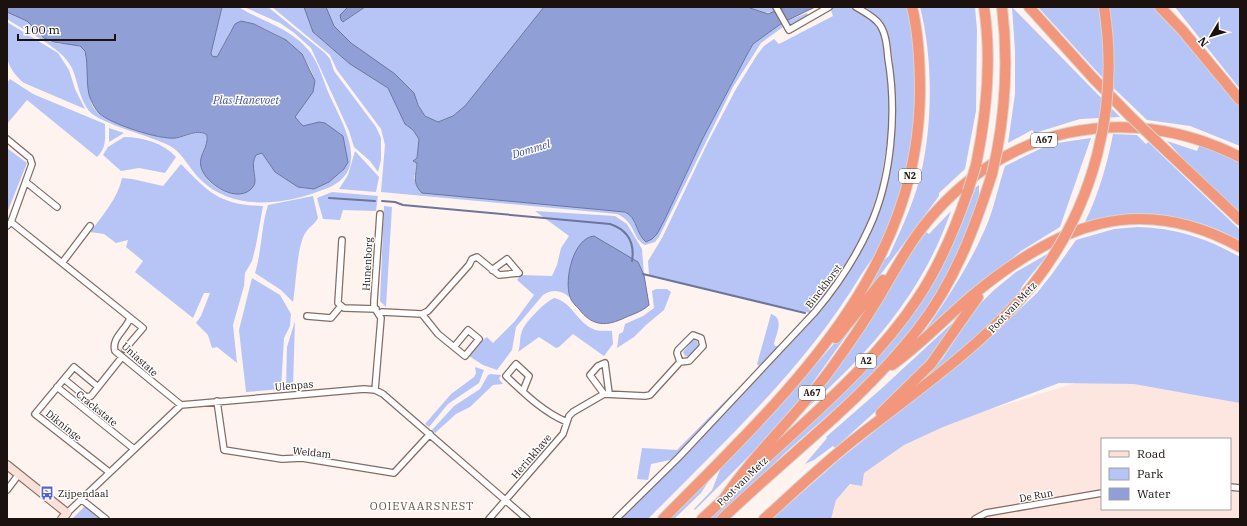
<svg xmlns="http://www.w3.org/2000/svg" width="1247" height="526" viewBox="0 0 1247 526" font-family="'IBM Plex Serif',serif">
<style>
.built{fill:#fde6df;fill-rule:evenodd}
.green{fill:#b6c5f6}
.water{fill:#90a0d7;stroke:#6d759b}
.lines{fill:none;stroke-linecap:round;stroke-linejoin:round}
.stream{stroke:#6d759b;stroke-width:2}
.street-casing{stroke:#846b63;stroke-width:8}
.secondary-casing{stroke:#846b63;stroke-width:10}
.highway-casing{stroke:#d6d4d4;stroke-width:12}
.street{stroke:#fff;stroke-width:5.5}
.secondary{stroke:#fbe0d7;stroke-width:8}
.highway{stroke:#f2977b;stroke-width:10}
.highway-bridge-casing{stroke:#d6d4d4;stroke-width:12;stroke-linecap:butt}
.highway-bridge{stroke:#f2977b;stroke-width:10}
.labels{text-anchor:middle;stroke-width:3;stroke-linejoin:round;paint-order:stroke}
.shield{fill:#fff;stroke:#5f5957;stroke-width:1}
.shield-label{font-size:9px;font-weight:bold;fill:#1b120f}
.street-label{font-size:10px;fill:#1b120f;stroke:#fff}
.poi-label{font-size:10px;fill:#1b120f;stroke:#fff;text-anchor:start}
.water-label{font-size:11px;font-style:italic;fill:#425195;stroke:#fff}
.neighbourhood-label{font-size:11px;letter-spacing:1px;fill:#69524a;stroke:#fff}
</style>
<rect width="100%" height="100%" fill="#fef3ef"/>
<!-- built -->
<path class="built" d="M1114,371L1240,397V519H813L905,436ZM1102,439H1230V509H1102Z"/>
<!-- green -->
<path class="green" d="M222,7C227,7 233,6 238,7C241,8 244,10 247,12C269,23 294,31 310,52C319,64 323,80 329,94C343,125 373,171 325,189C285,205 234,212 201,180C190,170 183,153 170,146C152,136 100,124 89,111C79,98 78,82 72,68C62,47 26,32 7,19V12C14,15 21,16 27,20C37,27 42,40 55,43C64,45 80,41 85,52C95,71 79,103 103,116C124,128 152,138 175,138C186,138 197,128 207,135C209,144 203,147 202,155C201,159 204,172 206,176C212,190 242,202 253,187C259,180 249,166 256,155L262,153L275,172L298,187L314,189L329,182L344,169L348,162L343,136L324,123L303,126L295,117L315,81C306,49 282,36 254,24L231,30L217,57L214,58L211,53Z
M244,7H268L325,53L330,59L334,71L376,127L381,138V160L378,172L370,161L354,147L349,131L311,48L293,32L280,23Z
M272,7H304L313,32L350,64L388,88L405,123L413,130L419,139L417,158L413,161L417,163L414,179L625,212L630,214L642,238L664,221L703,138L749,51L753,44L782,23L783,27L761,43L733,87L659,237L655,242L645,245C632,239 636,222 617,214L381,192L385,145L381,129L337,70L330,55Z
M326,7H348L340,15L344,22L365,7H544L465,106L453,116L438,122C423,119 418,105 414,93L351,43L334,26Z
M747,7H773L776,12L763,13Z
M833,7H851L872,20L882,35L890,96L889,131L880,185L867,226L849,261L832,287L810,313L649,275L648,261L662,238L708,142L736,89L757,55L764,46L774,39L779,44L833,16L831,10Z
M864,7H907C925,82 915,159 888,230C882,246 870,261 861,275C805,368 724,442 648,519H619C662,475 706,432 748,388C778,356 810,325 836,290C880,232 899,156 894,84C892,54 893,24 864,7Z
M920,7H975L977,30L976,111L965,169L939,193V196L840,329L865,293L884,260L889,256C899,234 910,211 917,188C933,136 934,60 920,7Z
M1012,7L1120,117L1080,119L1035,133L1032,130L1008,143L1015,94V52Z
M1038,7H1155L1211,69L1240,106V146L1190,126L1147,120L1100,75Z
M1175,7H1240V89Z
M807,13L809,17L792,26L786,21Z
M7,22L58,53L69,70L75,89L85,109L24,83C1,63 7,50 7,22Z
M10,79L33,94L105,124C105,138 107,147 97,157L27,100L7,124V83Z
M109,128L124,133L109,142Z
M1113,134L1137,135L1146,144L1148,142L1240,230V241C1192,212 1138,211 1085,222C1099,193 1107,165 1113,134Z
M124,137C143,137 163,143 176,157L165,173L139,168L121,171L103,155L108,147Z
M1091,138L1060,227L1021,251L986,280L916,344C943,305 970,266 988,222C995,204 999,184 1005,166L1050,144Z
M1167,141L1197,151L1200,144L1240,161V213L1193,170Z
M7,148L27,163L7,213Z
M355,151L379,177L376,192L339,189L348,175Z
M181,164C209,193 220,205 263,206L256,245L252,261L245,273L244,286L233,325L237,363L217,347L212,348L208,335L196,323L201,316L210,293H204L193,318L135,272L143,261L126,247L128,240L116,243L104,234L90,232C102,216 118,198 122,178L132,179L163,186Z
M979,185V206L966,240L935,297L912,331L871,377L786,452L716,519H709L859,375L939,273L959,231L976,187Z
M332,192L378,196L376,211L343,210L340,220L323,219L317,198Z
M313,196L318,218C315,224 309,227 306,232C297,243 296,286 293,302L281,290L255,273C262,250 261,227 268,205Z
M384,206L392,207L386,307L380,301Z
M535,211L615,216L627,224L642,249L644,275L638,262L580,245C568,264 570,275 569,297C561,290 552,289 543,295L516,327L512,350L497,370L483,365L469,356L478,343L487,337L493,343L515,321L534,295L517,280L521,275L552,276L557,265L561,248L569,236Z
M951,211C922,295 866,357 800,414L926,232L929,234Z
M1137,227C1176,228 1206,238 1240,257V403L1134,384L1059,383L943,427L904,445L864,473L862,486L850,484L836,500L831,519H772L840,459L985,342L1037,293L1052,274L1076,240L1114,229Z
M1049,253L1023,285L1012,305L997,321L922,382L943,358L978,306L994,290L1016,272Z
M252,278L280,295L291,314L290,326L284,338L281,389L246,392L239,330Z
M656,289H667L671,292L664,310L646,325L634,337L617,348L619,334L623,332L625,324L643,316L654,308L652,291Z
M554,298C571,301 577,322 593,329C599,332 606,330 612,331L613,344L604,356L573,334L559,347L556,348L539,337L518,352C521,345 519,338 522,331C525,322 545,302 554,298Z
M870,302L806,392L752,453L695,510L694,509L712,490L721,467L798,385Z
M771,314C785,318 776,334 774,344L775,346H780L759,366L757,364Z
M962,314L917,374L835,448L833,446L814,460L805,464L827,438L826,437L881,389Z
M295,321L293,387H286L287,347Z
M693,340L697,341L699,346L689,357L685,356L683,352Z
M475,367L484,370L479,383L448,404L429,427L425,424L451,394L474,377L476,373Z
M491,374L501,375L499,379L503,384L493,385L470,407L456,414L435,433L432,430L454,406L480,389L488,375Z
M732,394L735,395L678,454L670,460L651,464L648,480L637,479L642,448L677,450Z
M710,479L701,493L674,519H669Z
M85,506L102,519H72Z"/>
<!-- water -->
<path class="water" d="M7,7H222L211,53L212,56L217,57L235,24L241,21L254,24L286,40L302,54L315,81L313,92L295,117L303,126L319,122L325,123L343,136L348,162L344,169L329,182L314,189L298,187L275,172L262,153L256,155C249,166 259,180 253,187C239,205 206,185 201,167C198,155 209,147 207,135C198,128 185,137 175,138C160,140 110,124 99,113C96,110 93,105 91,100C85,88 89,66 85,51L80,46L54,42L44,38L27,21L7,12Z
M304,7H326L334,26L351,43L395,74L414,93L418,105L425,116L438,122L453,116L465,106L544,7H747L768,14L785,7H815L782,23L753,44L749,51L703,138L664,221L657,234L652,239L646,242C636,234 637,217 625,212L422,193C412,183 416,176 417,163L413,161L417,158L419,139L413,130L405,124L388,88L350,64L313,32Z
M348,7H365L343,22L341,20L340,15Z
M594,236L638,262L644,275L649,305C642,312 630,315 622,319C604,327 591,325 579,309C576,306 571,301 570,297C564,280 573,238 594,236Z"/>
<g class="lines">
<!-- stream -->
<path class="stream" d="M329,198L375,201
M382,201L395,202L403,205L610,224C628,230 635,242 632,261
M643,274L805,313"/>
<!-- street casing -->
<g class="street-casing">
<path id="street" d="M776,7L789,30L829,7
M7,139L30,158L32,164L11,222L7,226
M26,182L57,207
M11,222L143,328L125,349
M342,240L338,303L344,308L376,309
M62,263L90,226
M492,270L507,259L519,273
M379,314L382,312L422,314L428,311L469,265L472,259L477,257L499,275L519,273
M422,314L438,334L465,356L479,339L468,330L454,347
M307,316L331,318L341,306
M130,318C126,330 111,338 115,351L181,405
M64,379L86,397L91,396L122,357
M97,386L74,367L35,414L109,472
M57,387L134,449
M375,390L381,318L374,307V301L380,214
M523,391L529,376L516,364L506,376C524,393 543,412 567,422
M604,394L590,375L598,366L605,363L609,393
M217,401L224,450L282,459L302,458L394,473L430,434
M1230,487L1240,488
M7,490L19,474
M81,499L106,519
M67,513L181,405L364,389L375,390L383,394L527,519
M489,519L563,434L569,416L573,412L604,394L645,396L650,395L680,362L689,361L703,346L701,338L693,335L678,350L677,353L680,362
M616,519L679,457L815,312C837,286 855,259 869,228C892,179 897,111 888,58C887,47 886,34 880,25C875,17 864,12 856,7
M975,519L986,513L1102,493"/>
</g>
<!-- secondary casing -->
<g class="secondary-casing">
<path id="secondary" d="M7,465L67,513L62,519"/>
</g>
<!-- highway casing -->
<g class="highway-casing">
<path id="highway" d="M1029,7L1093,78L1130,116
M1160,7L1183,31L1240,100
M1155,140L1240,220
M997,151C1006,103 1008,56 1002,7
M976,165C987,112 992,60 984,7
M836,338L883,280
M892,365C922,344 946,317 974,294C1058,225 1138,191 1240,247
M881,413L931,364L978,297
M748,475C807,419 873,366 918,298C940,265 955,229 968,191
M723,500C755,452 800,413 833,366C849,344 864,322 878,299C892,275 905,250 922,228C1001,127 1125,99 1240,157
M663,519C783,397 919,276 920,91C920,63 919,35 912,7
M702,519L727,496
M722,519C787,456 862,401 918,329C954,283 974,230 992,174
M764,519C795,491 826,461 860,435C919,389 983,345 1031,287"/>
</g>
<!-- street -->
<use href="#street" class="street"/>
<!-- secondary -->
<use href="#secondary" class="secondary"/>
<!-- highway -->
<use href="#highway" class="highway"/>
<!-- highway-bridge casing -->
<g class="highway-bridge-casing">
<path id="highway-bridge" d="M1130,116L1155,140
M992,174L997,151
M968,191L976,165
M1031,287C1094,208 1120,107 1104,7"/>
</g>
<!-- highway-bridge -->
<use href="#highway-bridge" class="highway-bridge"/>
</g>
<!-- icons -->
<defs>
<g id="bus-bare" transform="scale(1.08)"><path d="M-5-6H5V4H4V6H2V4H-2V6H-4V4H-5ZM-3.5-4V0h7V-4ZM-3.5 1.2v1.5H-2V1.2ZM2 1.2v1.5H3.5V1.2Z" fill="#4f63d9" stroke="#fff" stroke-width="2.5" paint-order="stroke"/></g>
</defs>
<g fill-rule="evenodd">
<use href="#bus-bare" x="47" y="493"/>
</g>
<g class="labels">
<!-- shield labels -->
<g class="shield">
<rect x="1031" y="133" width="26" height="14" rx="3"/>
<rect x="899" y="169" width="22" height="14" rx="3"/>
<rect x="856" y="354" width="20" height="14" rx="3"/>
<rect x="799" y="386" width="26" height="14" rx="3"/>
</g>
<g class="shield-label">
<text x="1044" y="143">A67</text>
<text x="910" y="179">N2</text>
<text x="866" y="364">A2</text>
<text x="812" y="396">A67</text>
</g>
<!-- street labels -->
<g class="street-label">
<text transform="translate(367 264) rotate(-87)" y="4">Hunenborg</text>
<text transform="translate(823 286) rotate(-53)" y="4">Binckhorst</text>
<text transform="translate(1012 307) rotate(-47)" y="4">Poot van Metz</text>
<text transform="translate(140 359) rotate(42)" y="4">Uniastate</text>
<text transform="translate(294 385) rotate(-5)" y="4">Ulenpas</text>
<text transform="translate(97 408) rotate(39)" y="4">Crackstate</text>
<text transform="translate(64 425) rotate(39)" y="4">Dikninge</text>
<text transform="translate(312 452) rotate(6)" y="4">Weldam</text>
<text transform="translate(531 456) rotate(-49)" y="4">Herinkhave</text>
<text transform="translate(742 481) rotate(-44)" y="4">Poot van Metz</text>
<text transform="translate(1036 495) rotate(-10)" y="4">De Run</text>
</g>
<!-- poi labels -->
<g class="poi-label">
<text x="58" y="497">Zijpendaal</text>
</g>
<!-- water labels -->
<g class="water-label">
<text x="246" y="104">Plas Hanevoet</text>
<text transform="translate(531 149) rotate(-17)" y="4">Dommel</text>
</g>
<!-- neighbourhood labels -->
<g class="neighbourhood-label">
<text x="422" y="510">OOIEVAARSNEST</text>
</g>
</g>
<!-- border -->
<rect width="1247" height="526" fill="none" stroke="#1b120f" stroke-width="16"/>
<!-- legend -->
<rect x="1101" y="438" width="130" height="72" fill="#ffffff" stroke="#a4a09f"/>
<rect x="1109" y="451" width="20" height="6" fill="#fbe0d7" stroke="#a4a09f"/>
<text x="1137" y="458" font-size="12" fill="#1b120f">Road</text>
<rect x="1109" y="468" width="20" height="12" fill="#b6c5f6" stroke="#a4a09f"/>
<text x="1137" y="478" font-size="12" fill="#1b120f">Park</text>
<rect x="1109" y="488" width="20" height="12" fill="#90a0d7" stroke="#a4a09f"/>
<text x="1137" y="498" font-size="12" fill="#1b120f">Water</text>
<!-- north arrow -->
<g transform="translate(1211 36) rotate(232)" stroke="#ffffff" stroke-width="3" paint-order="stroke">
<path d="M0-3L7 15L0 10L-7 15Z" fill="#1b120f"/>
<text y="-6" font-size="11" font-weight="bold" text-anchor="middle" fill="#1b120f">N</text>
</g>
<!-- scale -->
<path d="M18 34v6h97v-6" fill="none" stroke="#1b120f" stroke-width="2"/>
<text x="24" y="34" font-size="12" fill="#1b120f" stroke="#ffffff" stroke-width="3" paint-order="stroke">100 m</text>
</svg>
